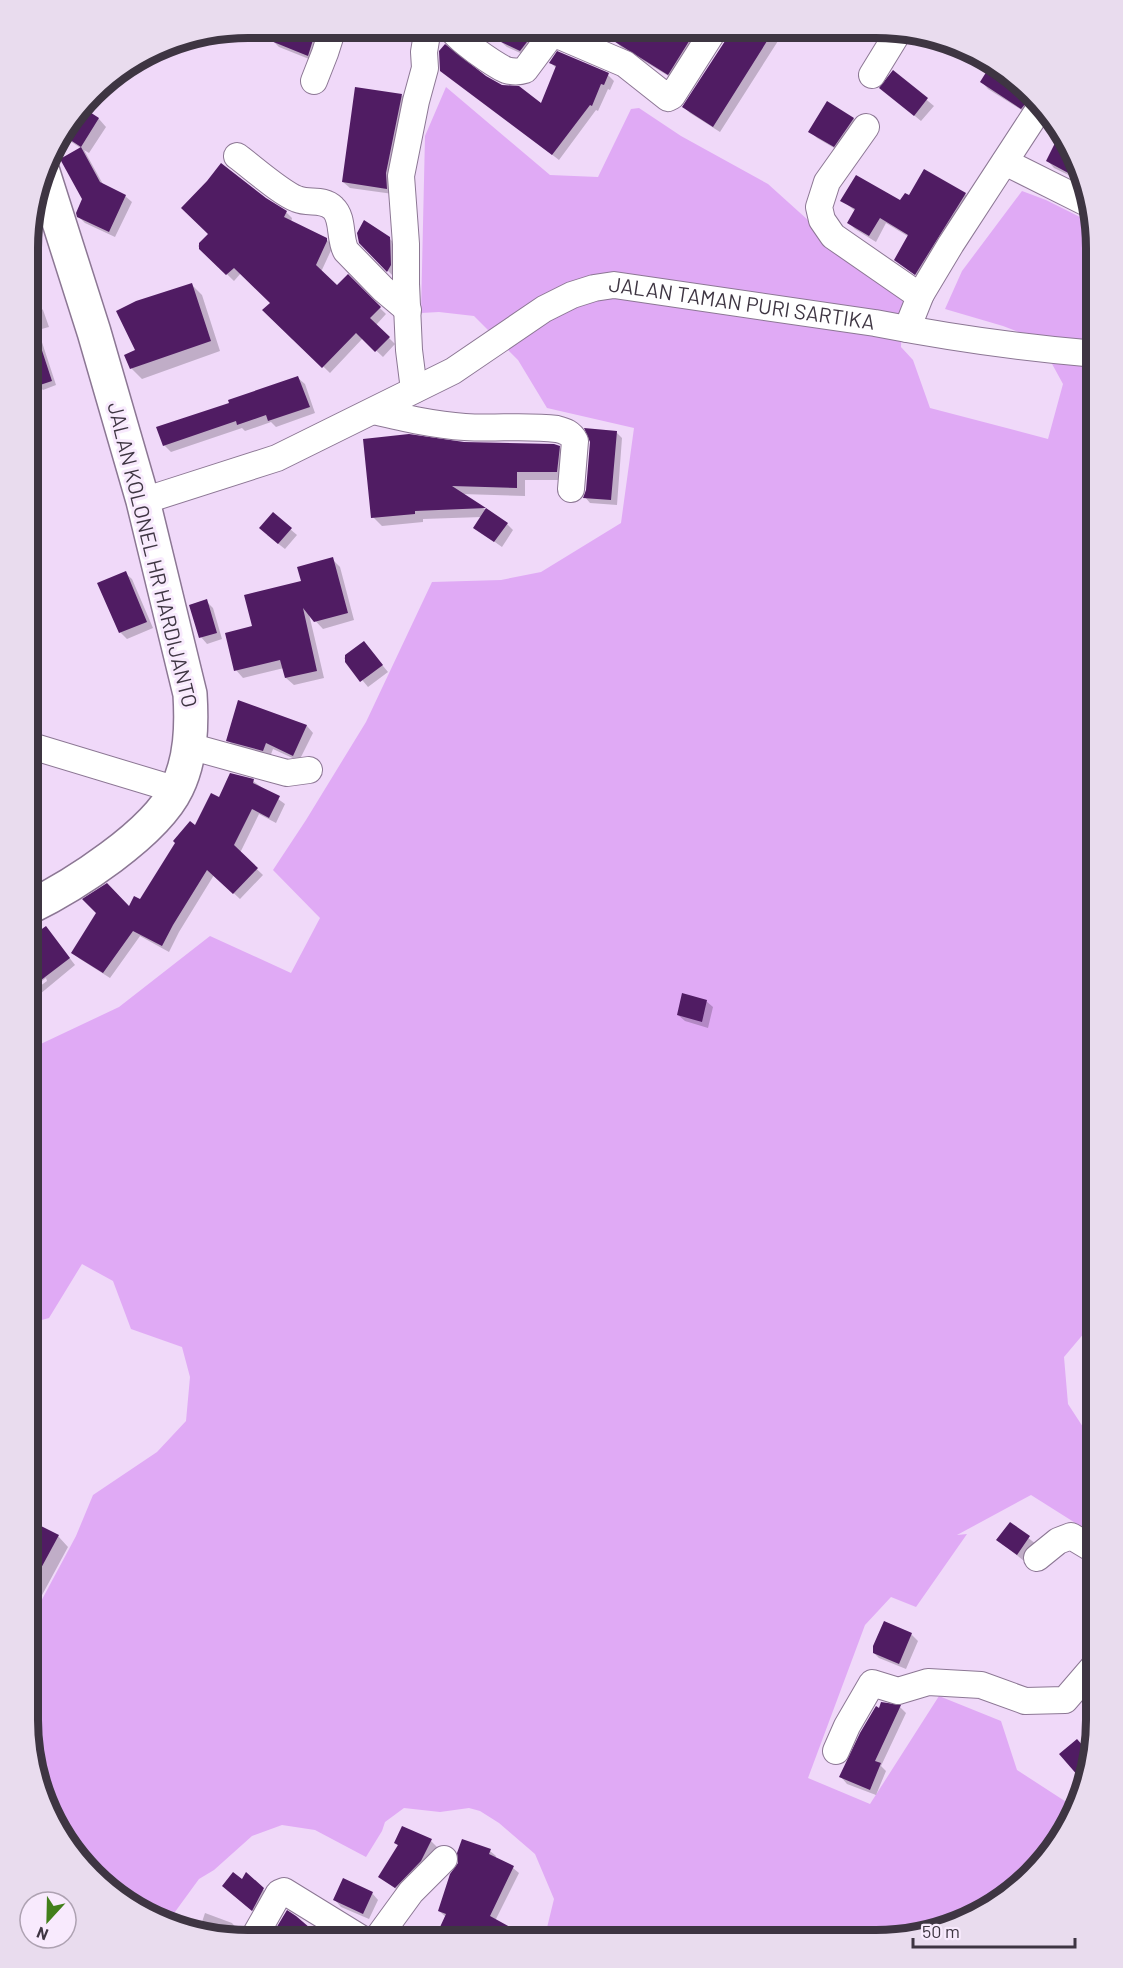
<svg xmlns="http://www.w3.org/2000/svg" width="1123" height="1968" viewBox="0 0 1123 1968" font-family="Barlow,sans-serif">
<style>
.green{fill:#e0aaf5}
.shadow{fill:#0003}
.building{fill:#501c63}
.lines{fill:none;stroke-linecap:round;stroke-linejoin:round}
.minor-casing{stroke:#8c7794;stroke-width:28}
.secondary-casing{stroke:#8c7794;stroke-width:36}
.minor{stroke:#fff;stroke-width:26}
.secondary{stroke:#fff;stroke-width:33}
.labels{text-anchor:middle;stroke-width:6;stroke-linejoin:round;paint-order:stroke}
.street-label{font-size:21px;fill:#3e3542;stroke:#f8eafd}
.rim{fill:none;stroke:#3e3542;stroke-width:8}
</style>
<rect width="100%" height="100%" fill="#f0d9f9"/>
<!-- green -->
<path class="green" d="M446,87L550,175L598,177L631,109L639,108L681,136L768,184L849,257L903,300L901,347L913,360L930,408L1048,439L1063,384L1039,340L1003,326L945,309L962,271L1022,191L1046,200L1092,223L1096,247V1319L1064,1357L1068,1404L1096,1447V1536L1031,1495L957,1535L967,1534L916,1607L891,1597L865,1625L808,1778L870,1804L939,1696L1001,1721L1017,1770L1074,1807L1080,1801L1051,1855L1010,1896L947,1929L876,1941L544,1940L554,1899L535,1854L499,1823L480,1811L469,1808L440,1812L404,1808L385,1822L382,1831L366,1857L315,1830L282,1825L252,1836L214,1870L199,1879L172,1916L177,1922L113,1895L72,1855L39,1792L27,1721V1619L31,1620L76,1536L93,1495L157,1452L186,1421L190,1377L182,1347L131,1329L113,1281L82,1264L49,1318L27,1324L28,1050L119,1007L210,936L291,973L320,918L273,870L306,820L366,722L432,582L501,580L541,572L621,523L634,428L547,408L518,360L474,316L439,312L421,313L425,136Z"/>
<!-- shadow -->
<path class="shadow" d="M278,27H326L314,61L279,47L273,41Z
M354,28H364L362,32Z
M373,28H388L385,33Z
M497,29H550L527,56L507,47L500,41L504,32Z
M621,29L707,30L675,80L621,47L614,40Z
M730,30H785L720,132L690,113L684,107L728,39Z
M551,63L608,75L614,81L610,90L608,89L598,111L596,110L559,160L441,70L485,77L541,106L557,69Z
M992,67L1021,81L1036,105L1028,114L988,89L982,82Z
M893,72L934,106L921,121L888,94Z
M402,95L408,102L393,194L350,188L343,182Z
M827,103L854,119L860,125L841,152L817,138L810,131Z
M81,108L99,119L106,127L89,153L84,150L104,186L125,196L132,202L115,237L85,223L78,216L84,199L82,149L61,135Z
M1059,139L1084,176L1086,186L1083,182L1054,168L1048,161Z
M965,194L971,201L922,280L896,260L909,237L886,223L876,242L855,229L849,223L855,211L842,200L901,202Z
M265,199L286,212L292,218L291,222L326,239L333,246L321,272L337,288L348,277L386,314L376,325L395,344L383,357L363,338L330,373L265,310L272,303L241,273L234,281L198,246L210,234Z
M389,238L396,245L394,277L360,242Z
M192,285L202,295L220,351L142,379L132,369L126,355L137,351Z
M38,305L43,310L49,327L38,330L56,385L43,390L38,385L29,359V308Z
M298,378L305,384L315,413L276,427L271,422L245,431L242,428L171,452L164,445L231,404Z
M616,432L622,438L617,505L590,503L585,497Z
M464,443L559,447L568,456L566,480H525V496L462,494L507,524L513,530L502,547L475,528L482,517L423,519V522L382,526L373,517Z
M290,529L297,535L285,549L267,535Z
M332,559L340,567L354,620L323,629L309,614L324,678L294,685L286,678L284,668L243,678L236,670L303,582Z
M125,573L132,579L153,628L127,639L120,632Z
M206,601L213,608L222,639L207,644L201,637Z
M364,643L388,672L368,687L344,658Z
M239,702L307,726L313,733L299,761L273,749L270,757L234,747L228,740Z
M253,781L285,804L276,823L259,814L240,853L263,875L240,899L214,875L179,932L169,952L140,936L110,978L80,959L73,953L140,901L195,827L219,799Z
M46,927L75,965L28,1004V995L47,981L46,978L28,991V962L31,959L28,955V941Z
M706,1001L713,1007L708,1028L685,1021L678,1015Z
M27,1520L58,1536L68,1547L34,1610L27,1607Z
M1010,1524L1036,1544L1024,1561L998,1540Z
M885,1623L911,1634L918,1641L906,1669L879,1658L873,1652Z
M900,1707L906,1713L881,1766L886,1771L876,1795L847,1784L841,1777Z
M1091,1756L1085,1781L1080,1776Z
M431,1841L437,1847L427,1867L403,1894L380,1877L399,1847L396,1843Z
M490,1851L496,1856L495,1859L513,1868L519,1873L495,1921L446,1917L439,1911Z
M247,1875L270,1896L259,1916L230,1892Z
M372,1893L378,1900L369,1919L341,1907L335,1900Z
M205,1913L232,1923L238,1930L235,1939H218L199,1931Z"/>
<!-- building -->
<path class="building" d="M276,27H317L308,56L271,41Z
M504,29H537L520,51L499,41Z
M619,29H649L696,30L668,75L612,40Z
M729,30H774L713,127L682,107L727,38Z
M445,44L486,76L502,85L519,86L541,103L556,66L549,63L557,51L609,73L604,85L601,84L592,106L590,105L552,155L440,71L439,51Z
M990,66L1021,82L1031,97L1021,109L980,82Z
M893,70L928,98L914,116L879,88Z
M355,87L402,94L386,173L387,189L342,182Z
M827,101L854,118L834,147L808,132Z
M82,107L99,118L81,147L61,134Z
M1058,137L1084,176L1085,182L1046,161Z
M81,147L100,182L126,195L109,232L77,217L76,213L82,199L60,159Z
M221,163L266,198L287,211L284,217L327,238V241L316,265L337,285L348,274L381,307L370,318L390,337L375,352L356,333L322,368L262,310L270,303L234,268L226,275L199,249V243L208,234L181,208L207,181Z
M924,169L966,193L915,275L894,260L908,235L880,218L869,236L847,223L855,209L840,201L856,175L900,200L905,193L909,195Z
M364,220L390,237L391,265L387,272L359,243L357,233Z
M192,283L211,341L130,369L124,355L135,350L116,311L136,301Z
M29,320H32L52,381L37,386L29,363Z
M298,376L310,407L268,421L266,415L237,425L236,421L163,446L156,427L229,403L228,400Z
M584,428L617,431L611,500L583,498L586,490L590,442Z
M409,434L464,442L554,444L560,446L557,472H517V488L452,486L486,508L415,511V514L371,518L363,439Z
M486,508L508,523L494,542L473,528Z
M273,512L292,528L278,544L259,528Z
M333,557L348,613L314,622L303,608L317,671L285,678L280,660L234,671L225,633L252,626L244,595L301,581L297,567Z
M126,571L147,622L119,633L97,583Z
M207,599L217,633L199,638L189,605Z
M364,641L383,665L360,682L345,662V655Z
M238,700L307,725L293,756L266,743L263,751L226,741Z
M230,773L254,779L253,783L280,796L269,818L252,809L234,845L258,868L233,894L207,870L173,925L162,946L133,931L103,973L71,953L96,913L82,899L107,883L129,906L134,896L140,899L175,843L173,841L190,821L195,825L211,793L219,797Z
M46,926L70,958L28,990V939Z
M682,993L707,1000L702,1022L677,1015Z
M27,1519L59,1535L27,1594Z
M1010,1522L1030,1536L1017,1555L996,1540Z
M884,1621L912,1633L899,1664L873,1653V1646Z
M881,1702L901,1705L875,1761L881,1763L870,1790L839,1777L860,1733L876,1706L879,1708Z
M1077,1739L1091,1755L1088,1770L1079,1777L1059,1754Z
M402,1826L432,1839L421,1861L395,1888L378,1877L398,1845L394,1843Z
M462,1839L491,1849L489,1854L514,1866L490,1916L534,1940H434L446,1914L438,1911L450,1874L458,1863L457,1853Z
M233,1872L242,1879L246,1872L264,1888L252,1911L222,1886Z
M343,1878L373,1892L363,1914L333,1900Z
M287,1910L296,1916L323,1939H286L275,1930Z"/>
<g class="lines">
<!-- minor casing -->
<g class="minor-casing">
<g id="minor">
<path d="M451,28C455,38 495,65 506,70C513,72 519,72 525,70L551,35L562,37L625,64L668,98L672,96L714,30"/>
<path d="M872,75L899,31"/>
<path d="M314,81L325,53L333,28"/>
<path d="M866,127L827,182L819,207L822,220L833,236L911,290L921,294"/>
<path d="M237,156C252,167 281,193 297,199C309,204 323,198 333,208C344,218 339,239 346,251L383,289L408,310"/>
<path d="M1005,162L1089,204"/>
<path d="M907,329L921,294L951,244L1039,109"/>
<path d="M414,390L409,350L406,284V244L401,176L416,101L425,68L424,52L428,28"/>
<path d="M374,411C404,418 434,425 465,427C495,429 526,425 557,429C565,431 571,433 575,441L571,489"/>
<path id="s1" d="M143,501L277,458L453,371L544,309L572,295L594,288L614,285L875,323C947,337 1022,348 1096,354"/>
<path d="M28,745L177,790"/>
<path d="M189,746L287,773L309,770"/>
<path d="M1037,1558L1058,1541L1071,1536L1096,1551"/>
<path d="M836,1751L847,1726L872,1683L898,1691L928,1682L981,1685L1025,1701L1065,1700L1096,1664"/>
<path d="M253,1939L279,1893L284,1891L362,1939"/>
<path d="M376,1940L411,1892L444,1859"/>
</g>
</g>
<!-- secondary casing -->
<g class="secondary-casing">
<path id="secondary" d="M28,908C73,886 155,834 177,788C191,759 192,726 190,694L143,501L94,332L43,172"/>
</g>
<!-- minor -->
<use href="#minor" class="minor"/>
<!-- secondary -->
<use href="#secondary" class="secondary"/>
</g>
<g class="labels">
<!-- street labels -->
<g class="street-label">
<text dy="7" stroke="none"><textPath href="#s1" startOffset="651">JALAN TAMAN PURI SARTIKA</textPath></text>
<text transform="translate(152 555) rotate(76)" y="7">JALAN KOLONEL HR HARDIJANTO</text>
</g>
</g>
<!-- crop -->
<path d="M0 0H1123V1968H0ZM248 38H876A210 210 0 0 1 1086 248V1720A210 210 0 0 1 876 1930H248A210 210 0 0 1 38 1720V248A210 210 0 0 1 248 38Z" fill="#e9dcee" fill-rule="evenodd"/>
<path class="rim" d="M248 38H876A210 210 0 0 1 1086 248V1720A210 210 0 0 1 876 1930H248A210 210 0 0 1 38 1720V248A210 210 0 0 1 248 38Z"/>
<!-- north arrow -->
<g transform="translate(48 1920) rotate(202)"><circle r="28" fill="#f8eafd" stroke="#aea2b2" stroke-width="1.5"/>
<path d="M0-4.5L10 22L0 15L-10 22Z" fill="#427f1b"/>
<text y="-9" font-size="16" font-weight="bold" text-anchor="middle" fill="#3e3542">N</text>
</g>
<!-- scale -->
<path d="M913 1938v9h162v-9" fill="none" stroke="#3e3542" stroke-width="3"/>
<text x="922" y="1938" font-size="18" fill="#3e3542" stroke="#f8eafd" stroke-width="4.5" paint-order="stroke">50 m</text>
</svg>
